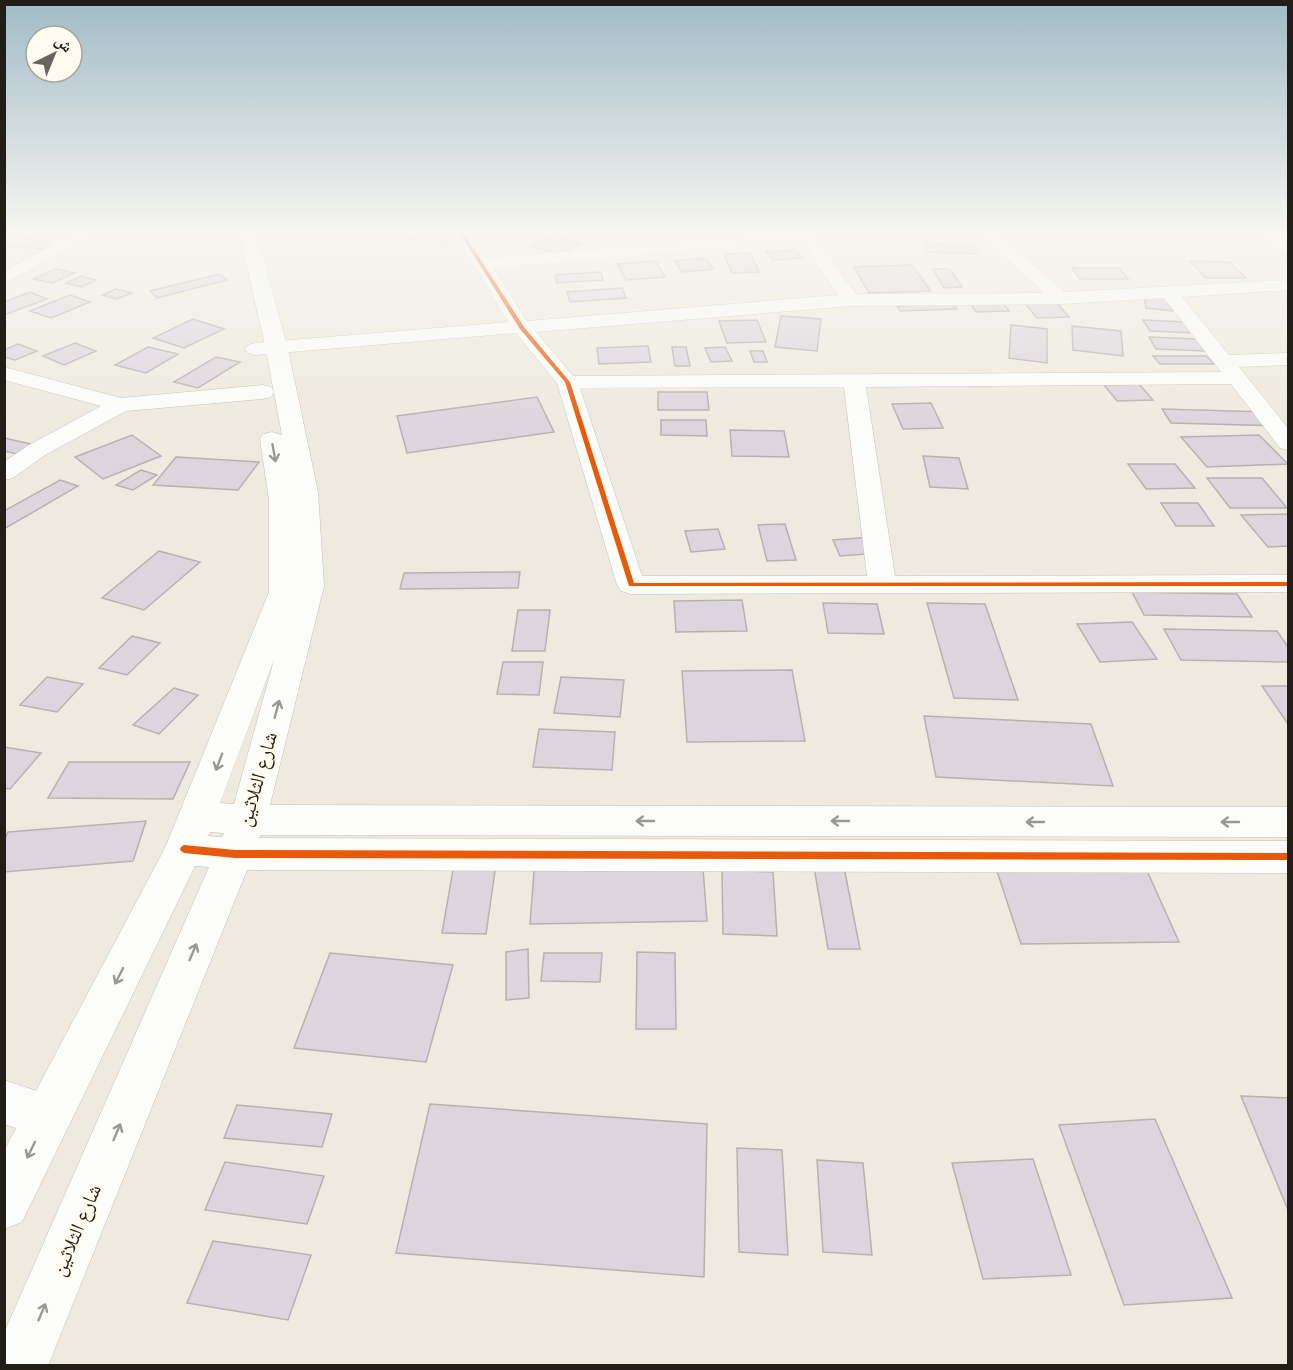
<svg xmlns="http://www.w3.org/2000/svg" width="1293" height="1370" viewBox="0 0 1293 1370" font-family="'Varela Round','Noto Naskh Arabic',sans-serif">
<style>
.building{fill:#ddd5dd;stroke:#b5b2b0;stroke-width:1.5}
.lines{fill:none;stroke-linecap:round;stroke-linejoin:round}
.street-casing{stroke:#c4c1b9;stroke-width:1}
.secondary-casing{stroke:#c4c1b9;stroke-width:1}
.street{fill:#fcfcfa;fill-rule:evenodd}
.secondary{fill:#fcfcfa;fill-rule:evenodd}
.cycleway-casing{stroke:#fffbef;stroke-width:3}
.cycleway{fill:#e8590c;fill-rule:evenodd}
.oneway{stroke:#999894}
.labels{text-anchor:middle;stroke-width:6;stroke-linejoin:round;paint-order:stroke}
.street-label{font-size:20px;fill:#211e17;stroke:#fffbef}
</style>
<rect width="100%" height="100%" fill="#eeeae0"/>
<!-- building -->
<path class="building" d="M4,232H26L4,240Z
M39,232H81L68,239L34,234Z
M410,232H416L431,235L418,241L399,237Z
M520,232H547V237L519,238Z
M1171,232H1265L1266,233L1177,236Z
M457,235L465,238L444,245L436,242Z
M555,235L582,244L558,254L531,246Z
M18,237L59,243L48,250L4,246Z
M924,243L976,245L979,254L926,252Z
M795,250L803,258L773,260L766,252Z
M750,253L759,272L732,273L724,254Z
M706,258L713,269L682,272L675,261Z
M655,261L665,277L626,280L617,264Z
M1190,261L1229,262L1246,278H1206Z
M912,265L931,291L869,293L854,267Z
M1072,268H1119L1128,279H1080Z
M56,269L75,273L52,283L33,279Z
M933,269H950L962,287L944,288Z
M601,272L603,280L557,283L555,275Z
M219,274L227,280L157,298L150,291Z
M81,276L96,280L82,287L66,283Z
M622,288L626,298L570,302L567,292Z
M116,289L132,293L117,299L102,295Z
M30,292L47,299L4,315V302Z
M70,295L90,302L51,318L30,311Z
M1144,295L1169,298L1172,311L1146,308Z
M1054,300L1069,317L1037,318L1023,301Z
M954,304L957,309L900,311L897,306Z
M971,304H1004L1009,311L976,312Z
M781,316L821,319L817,351L775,347Z
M193,319L224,329L184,348L153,338Z
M757,320L766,342L727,343L719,321Z
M1143,320L1185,322L1193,333L1150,331Z
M1011,325L1047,329V363L1009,358Z
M1072,326L1121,331L1123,356L1073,350Z
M1149,337L1197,339L1205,351L1156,349Z
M75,343L96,351L64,365L43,356Z
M18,344L37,351L15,360L4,357V350Z
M648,346L651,362L599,364L597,348Z
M148,347L178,354L146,373L115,365Z
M672,347H686L690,366H675Z
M725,347L732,361L711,362L705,348Z
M750,351H763L767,362H754Z
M1153,356H1206L1214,364H1160Z
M216,357L240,362L198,388L174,382Z
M1139,384L1153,400L1117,401L1104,385Z
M658,392H707L709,410H658Z
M537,397L554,432L407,453L397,416Z
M931,403L943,428L903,429L892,404Z
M1162,409L1268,412L1279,426L1171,423Z
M661,420H706L707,436L661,435Z
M730,430L784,431L789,457L732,456Z
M132,435L161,456L103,479L75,457Z
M1259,435L1288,464L1207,467L1181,437Z
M4,438L36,445L21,455L4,451Z
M923,456L959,458L968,489L930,487Z
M176,457L259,462L238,490L153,485Z
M1128,464H1175L1195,488L1146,489Z
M141,470L157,475L133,490L116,485Z
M1207,478H1262L1287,508H1230Z
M60,480L78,486L4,529V511Z
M1161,503H1198L1214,526H1176Z
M1288,514V546L1268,547L1241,515Z
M785,524L796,560L767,561L758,525Z
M718,529L725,549L691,552L685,531Z
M872,537L880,553L840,556L833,540Z
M159,551L200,562L144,610L102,598Z
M520,572L518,588L400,589L404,573Z
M1132,592L1237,594L1252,617L1144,615Z
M742,600L747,631L676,632L674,601Z
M823,603L877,604L884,634L828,633Z
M927,603L985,604L1018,700L954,698Z
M518,610H550L545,651H512Z
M1132,622L1157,659L1100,662L1077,624Z
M1164,629L1277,631L1288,647V662L1181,660Z
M132,636L160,643L127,675L99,668Z
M503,662H543L539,695L497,694Z
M792,670L805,741L687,742L682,671Z
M47,677L83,684L57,712L20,705Z
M561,677L624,680L620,717L554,713Z
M1262,686H1288V724Z
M174,688L198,695L159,734L133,725Z
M924,716L1091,724L1113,786L936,777Z
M539,729L615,732L612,770L533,767Z
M4,747L41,753L10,789L4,788Z
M69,762H190L173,799L48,798Z
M146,821L133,861L4,872V841L8,832Z
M702,856L707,921L530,924L535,859Z
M454,864H496L486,934L442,933Z
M1144,864L1179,942L1021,944L995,865Z
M814,867H844L860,949H828Z
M722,870L773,872L777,936L723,934Z
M528,949L529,998L506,1000V952Z
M637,952L675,953L676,1029H636Z
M330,953L453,965L426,1062L294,1048Z
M544,953H602L600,982L541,981Z
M1241,1096L1288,1098V1210Z
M430,1104L707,1124L704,1277L396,1253Z
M237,1105L332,1114L322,1147L224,1138Z
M1155,1119L1232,1298L1124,1305L1059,1125Z
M737,1148L782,1150L788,1255L739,1252Z
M1033,1159L1071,1275L983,1279L952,1163Z
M817,1160L863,1163L872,1255L823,1252Z
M225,1162L324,1176L307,1224L205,1210Z
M213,1241L311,1255L288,1320L187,1303Z"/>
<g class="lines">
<!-- street casing -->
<g class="street-casing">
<path id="street" d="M78,232H97L4,284V271Z
M190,232H237C230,240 197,240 190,232Z
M453,232H469L486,258L812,232L856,294L1044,293L978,232H995L1065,292L1288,280V290L1182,297L1229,355L1288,353V365L1239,367L1288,428V450L1280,448L1231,384L866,387L895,576L1288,575V592L631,594L621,591L617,585L557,383L516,333L255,355L248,353L245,349L248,345L255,343L509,322ZM801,240L838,295L527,321L493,268ZM1164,298L1221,372L573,376L536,332L851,306L1061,304ZM844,387L867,576H642L580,388Z
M1257,232H1275L1288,242V255L1282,254Z
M4,367L121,398L263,385L271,387L274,392L271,397L263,399L126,411L45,455L13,478L4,480V462L29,445L101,406L4,380Z
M4,1080L64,1100L71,1116L64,1132L48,1139L4,1124Z"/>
</g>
<!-- secondary casing -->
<g class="secondary-casing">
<path id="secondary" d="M239,232H256L287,345L318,492L324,586L270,805L1288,807V837L261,835L259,838L1288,841V873L247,870L48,1366H4V1333L209,867L195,866L22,1222L4,1229V1151L165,848L269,592V500L260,439L263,434L272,432L282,435L265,345ZM274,660L234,804L220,803ZM210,832L224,833L222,837L208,836Z"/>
</g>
<!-- street -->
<use href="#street" class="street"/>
<!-- secondary -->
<use href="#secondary" class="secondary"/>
<!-- cycleway casing -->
<g class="cycleway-casing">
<path id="cycleway" d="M459,232H463L524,327L570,382L634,583L1288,582V586H629L565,382L520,329Z
M184,845L235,850L1288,853V860L235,858L184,853L181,851L180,849L181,847Z"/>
</g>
<!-- cycleway -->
<use href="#cycleway" class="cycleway"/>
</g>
<!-- one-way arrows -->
<defs><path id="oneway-shaft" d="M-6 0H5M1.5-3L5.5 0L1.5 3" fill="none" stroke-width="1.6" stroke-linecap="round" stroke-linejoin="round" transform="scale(1.5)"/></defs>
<g class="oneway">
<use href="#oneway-shaft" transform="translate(274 453) rotate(80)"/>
<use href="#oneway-shaft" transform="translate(277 709) rotate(-75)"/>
<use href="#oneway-shaft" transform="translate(219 762) rotate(111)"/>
<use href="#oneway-shaft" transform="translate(645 821) rotate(-180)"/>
<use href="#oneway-shaft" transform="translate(840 821) rotate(-180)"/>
<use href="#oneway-shaft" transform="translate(1035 822) rotate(-180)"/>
<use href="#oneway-shaft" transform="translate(1230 822) rotate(-180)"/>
<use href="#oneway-shaft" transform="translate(193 952) rotate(-67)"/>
<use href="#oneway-shaft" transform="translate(119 976) rotate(117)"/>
<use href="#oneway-shaft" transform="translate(117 1132) rotate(-67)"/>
<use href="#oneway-shaft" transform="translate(31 1150) rotate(116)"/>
<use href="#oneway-shaft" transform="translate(42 1312) rotate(-67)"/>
</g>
<!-- sky -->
<linearGradient id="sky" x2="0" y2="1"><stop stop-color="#a1bbc6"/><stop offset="0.55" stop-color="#f7f6f1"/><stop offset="1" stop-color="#f7f6f1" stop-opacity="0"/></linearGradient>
<rect width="1293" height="423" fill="url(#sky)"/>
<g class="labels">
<!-- street labels -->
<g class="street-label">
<text transform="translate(257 779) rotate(-74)" y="7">شارع الثلاثين</text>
<text transform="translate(76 1230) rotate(-67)" y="7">شارع الثلاثين</text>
</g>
</g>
<!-- border -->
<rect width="1293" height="1370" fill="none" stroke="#211e17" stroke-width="12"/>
<!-- north arrow -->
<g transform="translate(54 54) rotate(43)"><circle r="28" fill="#fffbef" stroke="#a6a399" stroke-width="1.5"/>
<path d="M0-4.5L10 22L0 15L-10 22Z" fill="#69655d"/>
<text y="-9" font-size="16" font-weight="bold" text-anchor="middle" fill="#211e17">ش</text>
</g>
</svg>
